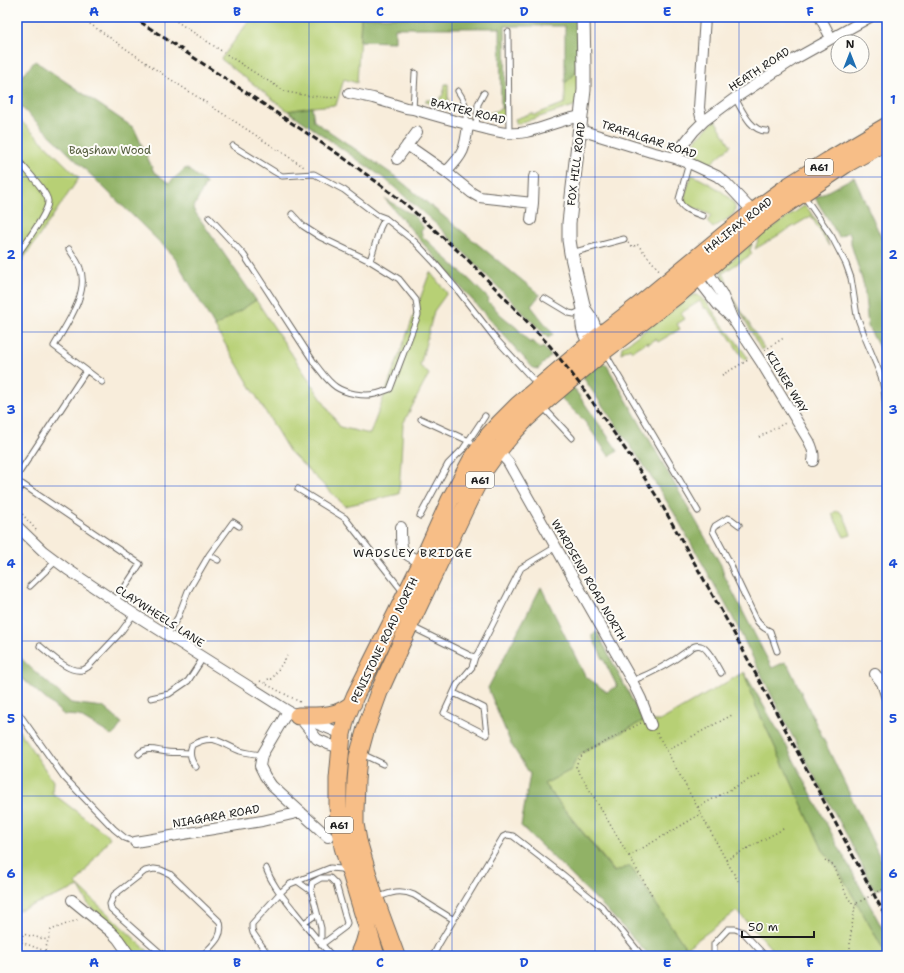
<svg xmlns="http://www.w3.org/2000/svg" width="904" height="973" viewBox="0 0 904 973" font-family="'Shantell Sans',sans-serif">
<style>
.green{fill:#b7d075;stroke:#6a7648}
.forest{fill:#91b266;stroke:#566741}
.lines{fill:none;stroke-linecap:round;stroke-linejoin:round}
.service-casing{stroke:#69655f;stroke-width:7}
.minor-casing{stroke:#69655f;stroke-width:12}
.tertiary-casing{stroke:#69655f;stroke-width:15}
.trunk-casing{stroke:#69655f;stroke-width:19}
.path{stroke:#69655f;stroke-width:1.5;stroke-dasharray:1 3;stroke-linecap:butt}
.service{stroke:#fff;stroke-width:5}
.minor{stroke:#fff;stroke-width:10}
.tertiary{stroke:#fff;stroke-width:13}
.trunk{stroke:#f7be87;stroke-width:17}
.rail{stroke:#1c1c1c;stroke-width:3;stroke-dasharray:6 3;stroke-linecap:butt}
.path-bridge{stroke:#69655f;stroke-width:1.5;stroke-dasharray:1 3;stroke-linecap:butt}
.grid{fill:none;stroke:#1d4ed8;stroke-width:1;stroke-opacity:0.55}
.labels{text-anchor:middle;stroke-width:4;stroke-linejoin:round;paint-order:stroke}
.shield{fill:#fdfcf7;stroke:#605f5e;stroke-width:1}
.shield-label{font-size:10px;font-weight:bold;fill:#1c1c1c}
.street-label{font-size:11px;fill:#1c1c1c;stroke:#fdfcf7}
.park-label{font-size:11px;fill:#525b3b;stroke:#fdfcf7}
.neighbourhood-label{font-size:12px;letter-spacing:1px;fill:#1c1c1c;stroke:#fdfcf7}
.neatline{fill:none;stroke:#1d4ed8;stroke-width:1.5}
.grid-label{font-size:13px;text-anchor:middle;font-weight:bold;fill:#1d4ed8}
</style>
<rect width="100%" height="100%" fill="#fdfcf7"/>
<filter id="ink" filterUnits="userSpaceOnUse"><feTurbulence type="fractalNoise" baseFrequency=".025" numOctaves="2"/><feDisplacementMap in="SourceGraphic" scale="8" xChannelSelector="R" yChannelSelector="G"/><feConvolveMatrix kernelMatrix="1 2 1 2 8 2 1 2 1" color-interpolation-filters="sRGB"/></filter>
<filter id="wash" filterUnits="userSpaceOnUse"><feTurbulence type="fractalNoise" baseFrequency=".012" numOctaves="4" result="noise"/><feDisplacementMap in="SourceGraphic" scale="16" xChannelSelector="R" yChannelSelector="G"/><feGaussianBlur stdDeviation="0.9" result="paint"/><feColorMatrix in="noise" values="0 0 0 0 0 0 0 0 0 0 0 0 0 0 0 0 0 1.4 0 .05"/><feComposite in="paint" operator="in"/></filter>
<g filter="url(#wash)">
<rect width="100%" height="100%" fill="#f8eddb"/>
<!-- green -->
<path class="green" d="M252,17H273L276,19L361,17L357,83L344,79L336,105L312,107L288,111L221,59Z
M579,49C579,60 581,99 574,106L517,124L515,119L532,113L534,115L565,103V83L575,74Z
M445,84H448V109L426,102V100H439C444,95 444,90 445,84Z
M506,107L505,120L480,117L481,116L490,113Z
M17,117L79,178L17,268Z
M715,120L731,146L727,149L707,167L687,157L697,138Z
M692,175C701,179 743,199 734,213C731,218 718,224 713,228L707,222L711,215L685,204V194Z
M804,206L808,209L825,232L829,246L811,216L755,249L757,243L760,236Z
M751,244H752L750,250L752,254L723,273C726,278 727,284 729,291L764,348L761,350L741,313L727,289L725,282L722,278L721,274L725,266Z
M430,272L447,293L434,311L420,366L429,374L403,424L399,494L345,506L289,451L215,327L256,300L340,427L370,434Z
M693,295H698L709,305L720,322L736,341L748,358L744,360L728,335L711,314L708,309L704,308L700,301L681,313L685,319L677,324L680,329L658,342L656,339L648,344L647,342L632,351L630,348L621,353L622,347Z
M836,511C837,511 838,511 839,511C844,514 850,530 851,535L844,537L834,518L832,514Z
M744,672L755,704L823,850L839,871L887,956H778L737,911L686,948L630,866L615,872L544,784L571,770L576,759L582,753L643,721H660Z
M17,728L53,781L52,793L110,837L76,884L153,956H138L88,904L79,887L17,911Z"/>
<!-- forest -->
<path class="forest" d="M361,17H577L579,49L575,74L565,83V26H505L506,107L501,108L500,28H395V42L360,41Z
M35,61L134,128L154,172L169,183L186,168L206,183L193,209L256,300L215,327L173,255L17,103V82Z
M312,107L314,121L392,174L540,295L531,306L553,334L548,338L436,224L385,179L288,111Z
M854,177L886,248L887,362L868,327L864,286L851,244V236L849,232L839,237L815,198Z
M385,199L413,215L424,228L421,231L423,237L473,283L489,299L488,301L501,315L517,328L530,343L533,341L540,349L543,347L551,356L538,369L533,368L457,283Z
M597,364H606L721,565L724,575L772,668L785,662L788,665L887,872V887L874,890L850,841L788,728L732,616L674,513L643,464L582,376Z
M573,387L618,451L609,456L585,422L560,397Z
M541,587L585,676L607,692L617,686L591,635L597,632L643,721L582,753L576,759L571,770L544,784L614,872L630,866L686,948L675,956H650L603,906L521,826L530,774L511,744L488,688Z
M17,654L32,669L71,703L103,707L122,723L113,736L79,716L64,715L17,674Z
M744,672L784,741L836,842L887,937V956L839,871L823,850L755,704Z"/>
</g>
<g filter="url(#ink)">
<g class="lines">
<!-- service casing -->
<g class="service-casing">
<path id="service" d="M508,32L509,133
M458,91C466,103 468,110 465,124
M735,98C742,110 751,132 767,131
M413,109L415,73
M476,127L478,104L484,93
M233,146L275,172L282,176L314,174L344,190L377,215L385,218L415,242L433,261L456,288L495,338L538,385
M17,159C24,168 47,191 48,201C49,212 24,245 17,255
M689,163L679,199C680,209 695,213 703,216
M804,196L832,237L846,264L851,278L857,316L866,340L881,376L884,389L887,419V432
M209,217L244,255L315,364C321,371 327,381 336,387C345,393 364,397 375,394C380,393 385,391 390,389L418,315L416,300L399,279L370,261L320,237L303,226L292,214
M69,249C73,255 78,262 80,268C90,292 66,325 54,346L102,382
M571,253L624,239
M370,261L380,228L385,218
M544,298L569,313L574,314L583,310
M605,353L698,511
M543,407L572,438
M421,419L471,442
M17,476L86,371
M298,489L345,518L404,593
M17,493L22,484L140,564L115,602
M420,516L448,464L463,449L485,416
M739,525L731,519L728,518L715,526L714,528L713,531L731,565L734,573L757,621C761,626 764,629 770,631L777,651
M209,555L233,522L239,526
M30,586L56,561
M412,627L471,656L475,657L478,653L521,568L556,547
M167,635L178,617L188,591L209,555L218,560
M40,646C50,654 68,673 82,670C84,670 86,668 88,667L120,633L134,614
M632,681C652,673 670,664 687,651C691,648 695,644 701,646C708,648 717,666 721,673
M454,693L484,708L487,735L444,713L457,685L472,667L475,657
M151,698L169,694L188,681L203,658
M17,711L64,777L114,829L125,838L135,842
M139,754C147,746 157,751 167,752C175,753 182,752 190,753
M362,754L383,764
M196,767C190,760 189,753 192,745C214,733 220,743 240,751C247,753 255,754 262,755
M266,868C272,885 284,898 295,912C307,927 319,942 332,956
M321,878H330L336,884L347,923L345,927L321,945V928L311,889L312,883Z
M297,881L311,891
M377,898C391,892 401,889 414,895L454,920
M304,923L317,914
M164,956L111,909L110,904L114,895L145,871L154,869L161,870L170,874L220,922C224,937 212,945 202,956
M269,956L253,933L252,929V924L280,893L290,884L330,868L341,869L345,871
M434,956V954L439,944L503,837L507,835L513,836L562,874L602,907L642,956
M717,956L714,952V944L728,929H735L743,932L765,956"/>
</g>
<!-- minor casing -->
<g class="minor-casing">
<path id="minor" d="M820,17L831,38
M349,93L373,98L406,108L413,109C433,115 454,121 475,126C492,130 508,136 526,132C545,128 562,119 582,116
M704,121L701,117L699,108L705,17
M468,125C465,149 464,154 446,172L472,193L479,197L533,203L534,177
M580,130L651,152L675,158L689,163L717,176L726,183L756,215
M407,145L446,172
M675,158L683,145L694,131L704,121L735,98L793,60L870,17
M397,159L417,132
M531,220L533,203
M705,271L711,277L722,294L732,318L761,362L809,441C812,447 815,454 813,461
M697,278L718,305L730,316
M498,451L508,462L575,581L632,681L641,699L651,725
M17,526L43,551L67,569L134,614L288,711L298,716L313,722L342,734
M401,527C401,555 401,552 425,564
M875,674L882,683L887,698
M288,711L262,755L260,766L265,776L272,786L328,837
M300,718L317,739L328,744L340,748
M135,842L262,821L301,812
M72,900L110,931L118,939L130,956"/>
</g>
<!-- tertiary casing -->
<g class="tertiary-casing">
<path id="tertiary" d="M583,17L584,68V90L569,223V240L571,253L584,309L591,319L598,337
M584,309C581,324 583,331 590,344"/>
</g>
<!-- trunk casing -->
<g class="trunk-casing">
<path id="trunk" d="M298,716C320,716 336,718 353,703
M359,956L364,944L368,930
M376,956L343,847L340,829L338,807V779L342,734L346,718L355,696L422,562L450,500L471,461L489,435L500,423L518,405L598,337L638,306L724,235L753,212L790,185L828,161L887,126
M396,956L375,899L358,841L355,824V812L356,781L358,757L366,728L379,692L409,626L469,500L485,469L498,451L512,434L526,419L549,398L604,351L680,293L762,222L782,207L846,164L887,141"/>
</g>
<!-- path -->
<path class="path" d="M80,17L164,75L304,167
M170,17L252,71L286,92L310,96L334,98L339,96
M628,243L633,247L637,244L660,271
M765,350L785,337
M722,375L748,360
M802,412L807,409
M759,437L787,422
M17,508L37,531
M260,681L300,702
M266,683L269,678L272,679L287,656
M641,723L584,753L578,760L576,767L652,895
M657,733L726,860L738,881
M667,750L732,715
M698,807L761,773
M629,856L701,814
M726,860L785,828
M825,860L834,866L848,898L855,906
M45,951L21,942L23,934L48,940
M50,956L45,951L51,930L77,920L79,919
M850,956V939L855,906L857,903"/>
<!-- service -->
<use href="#service" class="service"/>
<!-- minor -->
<use href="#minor" class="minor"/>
<!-- tertiary -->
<use href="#tertiary" class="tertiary"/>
<!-- trunk -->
<use href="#trunk" class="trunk"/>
<!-- rail -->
<path class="rail" d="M133,17L341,156L381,185L409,207L467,259L502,295L550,346L582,387L632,459L659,500L730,626L887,919"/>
<!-- path-bridge -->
<path class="path-bridge" d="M857,903L887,887"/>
</g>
</g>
<!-- grid -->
<path class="grid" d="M165,17V956M309,17V956M452,17V956M595,17V956M739,17V956M17,177H887M17,332H887M17,486H887M17,641H887M17,796H887"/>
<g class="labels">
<!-- shield labels -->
<g class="shield">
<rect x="805" y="159" width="28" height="16" rx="3"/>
<rect x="466" y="472" width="28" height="16" rx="3"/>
<rect x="325" y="817" width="28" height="16" rx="3"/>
</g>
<g class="shield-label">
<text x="819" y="171">A61</text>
<text x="480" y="484">A61</text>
<text x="339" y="829">A61</text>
</g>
<!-- street labels -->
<g class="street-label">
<text transform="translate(759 69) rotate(-33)" y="4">HEATH ROAD</text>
<text transform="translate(468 111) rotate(14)" y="4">BAXTER ROAD</text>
<text transform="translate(649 139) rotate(18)" y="4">TRAFALGAR ROAD</text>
<text transform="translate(576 164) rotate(-83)" y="4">FOX HILL ROAD</text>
<text transform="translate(738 225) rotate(-38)" y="4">HALIFAX ROAD</text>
<text transform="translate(787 382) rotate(59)" y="4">KILNER WAY</text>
<text transform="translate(589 580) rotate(60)" y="4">WARDSEND ROAD NORTH</text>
<text transform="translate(160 616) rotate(33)" y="4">CLAYWHEELS LANE</text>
<text transform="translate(384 640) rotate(-64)" y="4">PENISTONE ROAD NORTH</text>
<text transform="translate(216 816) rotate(-10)" y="4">NIAGARA ROAD</text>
</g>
<!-- park labels -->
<g class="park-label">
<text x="110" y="154">Bagshaw Wood</text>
</g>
<!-- neighbourhood labels -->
<g class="neighbourhood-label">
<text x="413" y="557">WADSLEY BRIDGE</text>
</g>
</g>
<!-- margin -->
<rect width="904" height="973" fill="none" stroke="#fdfcf7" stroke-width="44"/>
<!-- north arrow -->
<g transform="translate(850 54)"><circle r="19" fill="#fdfcf7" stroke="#a3a29f"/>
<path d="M0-3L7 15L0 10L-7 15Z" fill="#1f6fb2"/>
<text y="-6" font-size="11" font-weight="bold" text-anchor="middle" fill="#1c1c1c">N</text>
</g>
<!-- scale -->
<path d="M742 931v6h72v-6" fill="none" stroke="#1c1c1c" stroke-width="2"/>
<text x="748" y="931" font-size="12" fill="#1c1c1c" stroke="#fdfcf7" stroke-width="3" paint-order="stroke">50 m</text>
<rect x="22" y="22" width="860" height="929" class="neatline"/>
<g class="grid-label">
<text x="94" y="16">A</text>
<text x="237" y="16">B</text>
<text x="380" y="16">C</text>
<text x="524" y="16">D</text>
<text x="667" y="16">E</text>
<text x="810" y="16">F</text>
<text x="11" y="104">1</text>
<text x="893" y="104">1</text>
<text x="11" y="259">2</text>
<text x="893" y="259">2</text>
<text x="11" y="414">3</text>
<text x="893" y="414">3</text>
<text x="11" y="568">4</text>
<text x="893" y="568">4</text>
<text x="11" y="723">5</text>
<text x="893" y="723">5</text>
<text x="11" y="878">6</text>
<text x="893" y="878">6</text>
<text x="94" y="967">A</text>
<text x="237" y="967">B</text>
<text x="380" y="967">C</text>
<text x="524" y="967">D</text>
<text x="667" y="967">E</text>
<text x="810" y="967">F</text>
</g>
</svg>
